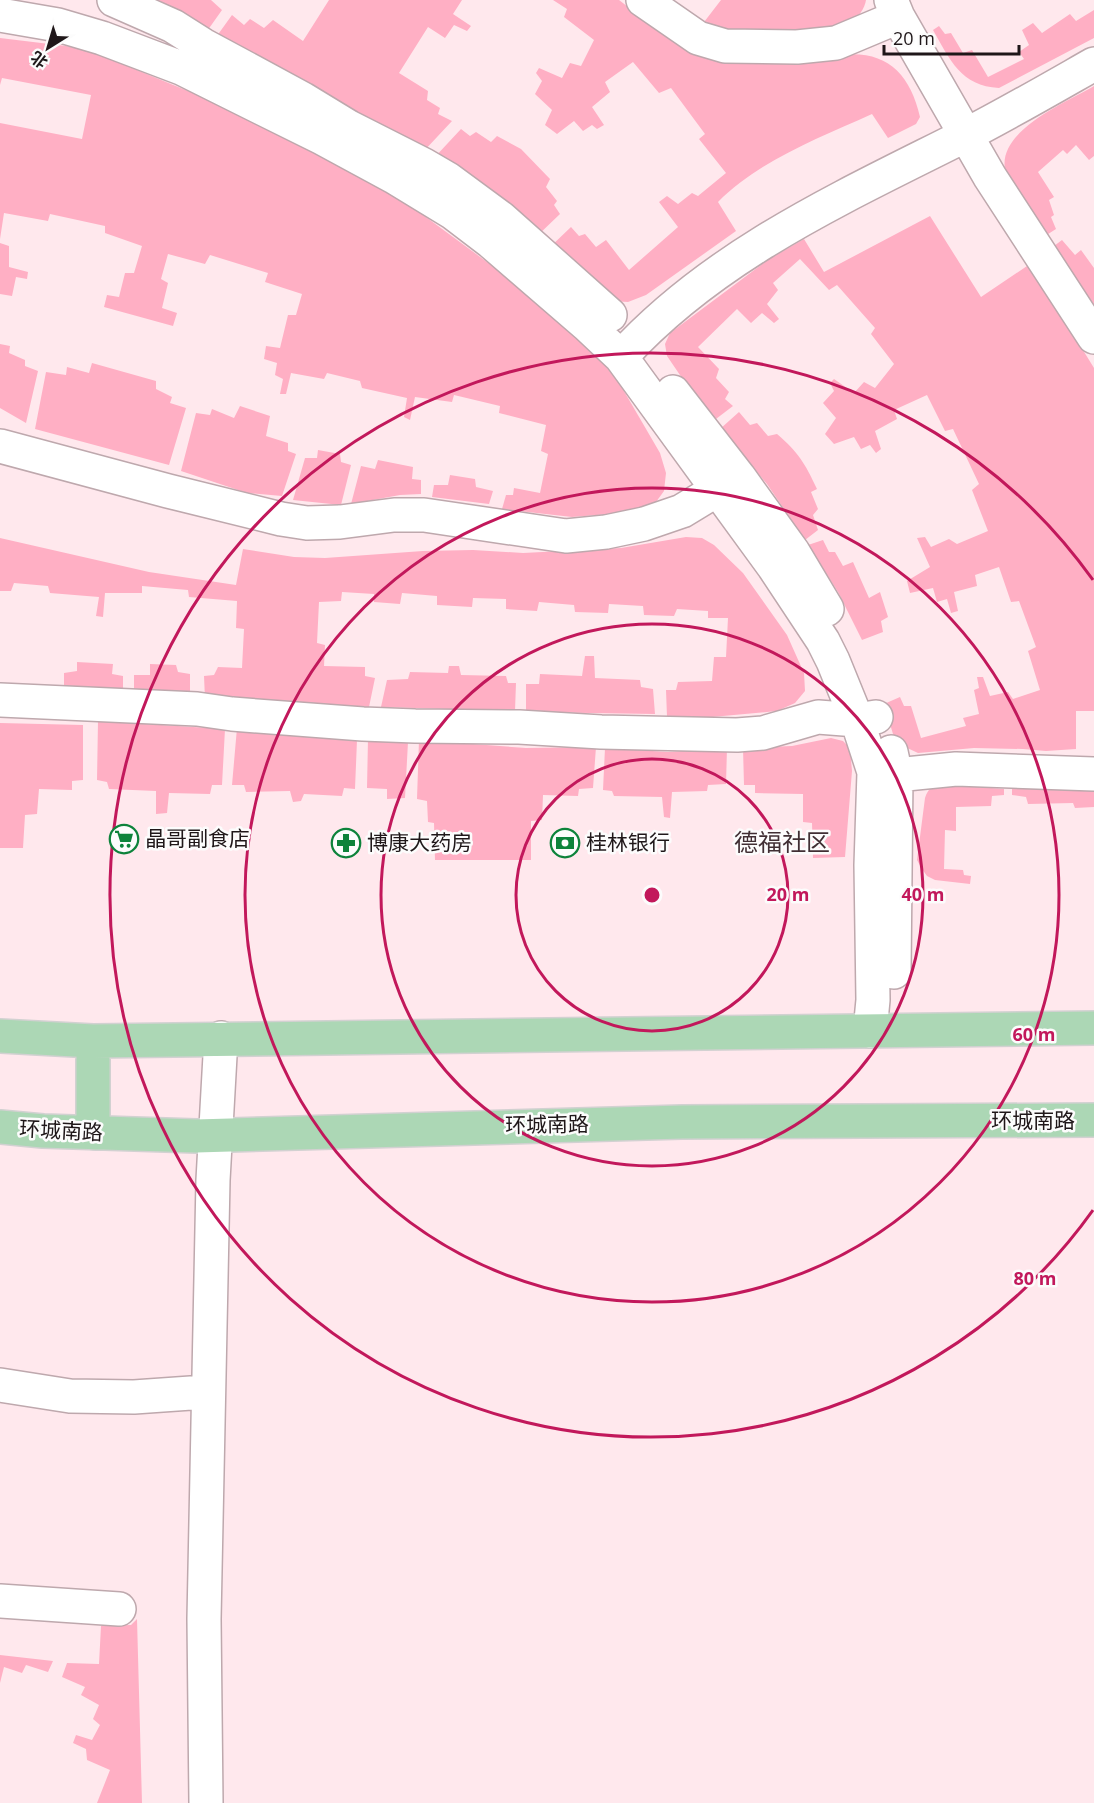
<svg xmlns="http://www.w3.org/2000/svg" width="1094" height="1803" viewBox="0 0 1094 1803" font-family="'Open Sans','Noto Sans SC',sans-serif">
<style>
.green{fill:#ffafc4}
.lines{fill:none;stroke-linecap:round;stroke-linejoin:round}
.minor-casing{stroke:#bea8ad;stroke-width:36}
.major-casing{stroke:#d2d1d1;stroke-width:36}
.minor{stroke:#fff;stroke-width:33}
.major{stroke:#acd7b5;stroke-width:33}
.ring{fill:none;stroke:#c2185b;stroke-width:3}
.labels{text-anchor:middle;stroke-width:5;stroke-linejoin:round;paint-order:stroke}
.poi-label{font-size:21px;fill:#1f1719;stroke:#fcfcfc;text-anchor:start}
.street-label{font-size:21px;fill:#1f1719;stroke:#fcfcfc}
.quarter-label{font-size:24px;fill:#412f34;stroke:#fcfcfc}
.centre{fill:#c2185b;stroke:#fcfcfc;stroke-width:3}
.ring-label{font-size:18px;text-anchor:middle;font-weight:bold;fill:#c2185b;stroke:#fcfcfc;stroke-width:5;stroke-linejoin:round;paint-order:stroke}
</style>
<rect width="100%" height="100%" fill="#ffe8ed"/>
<!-- green -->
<path class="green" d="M145,0H211L222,10L205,34Z
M329,0H462L453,14L471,26L467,31L454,25L445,38L428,27L399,73L428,91L427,100L440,108L438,114L452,121L423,152L214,40L232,15L244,25L250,19L264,28L273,20L303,41Z
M553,0H619L641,17L841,55C886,50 910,73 920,117L916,124L888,138L872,114C819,138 760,160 718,202L736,231L646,295L628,302L612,301L548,249L571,227L579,236L585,234L596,247L606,240L629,270L678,227L659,202L667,196L678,204L692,193L698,196L726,173L699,139L705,134L671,88L659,93L633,62L605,82L610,92L592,107L604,125L597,129L592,125L583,131L574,121L557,134L545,125L552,110L535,94L542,81L536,73L539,68L562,78L570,63L581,66L594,40L564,17L567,9Z
M721,0H866C865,8 858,18 851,22C842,27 754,36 741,35C728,33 714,29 701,26Z
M1094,10V38L999,88C961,86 950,60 933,30L939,26L945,34L951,33L963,53L972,50L988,77L1024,59L1019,52L1029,45L1022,30L1033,23L1042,33L1070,14L1076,21Z
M0,38L66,46L93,52L205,98L338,162L415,209L487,262L511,277L595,352L621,386L660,453L666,473L664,491L656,502L644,508L609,514L572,517L502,509L506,495H513L514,488L540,493L548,454L541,451L546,425L499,413L500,406L454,395L452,402L415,397L410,420L404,417L407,398L362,388L360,381L327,373L324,379L291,373L286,394H280L283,379L275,375L277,363L264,359L266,346L280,348L288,315H296L302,294L265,282L268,273L210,255L205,264L168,254L161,279L168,283L162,308L177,313L173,326L104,307L107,295L119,297L125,273H134L142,246L105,233V226L50,214L48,221L4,213L0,239V123L82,139L91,95L2,78L0,85Z
M1094,86V156L1089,160L1076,145L1067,154L1063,150L1038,172L1054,197L1049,200L1054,215L1051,217L1056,229L1045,236C1038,224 1007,180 1005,169C998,130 1067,102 1094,86Z
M461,129L470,136L476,132L491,142L497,136L521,149L550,179L546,187L557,201L554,205L560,214L536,237L434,158Z
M930,216L981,297L1030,264L1094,368V711H1076V749L1046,751L1023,749L974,748L918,753L903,746L893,734L884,704L900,697L904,706H911L921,738L966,726L963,718L979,714L974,690L979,688L977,677H983L990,696L1008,692L1013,699L1040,690L1028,651L1036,647L1019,601L1011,602L999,567L975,575L977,586L954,592L958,611L951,613L947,599L937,602L933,588L910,593L907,581L930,567L917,538L925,537L931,547L949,539L957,544L988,531L972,490L979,484L953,429L945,431L927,395L894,410L897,419L875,431L881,449L876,453L870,445L861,449L854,437L834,444L825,434L836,418L823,403L834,391L830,383L834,379L854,393L864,382L875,388L894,364L871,334L875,328L837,285L829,290L800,259L773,283L778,290L767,304L779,319L774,323L762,313L751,323L737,309L698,347L719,369L716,378L729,392L725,399L733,406L712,422L667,356L665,344L670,333L769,259L804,239L824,272Z
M1062,240L1075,255L1081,250L1094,268V305L1054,246Z
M0,243L9,246V267L28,272L27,279L16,277L12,296L0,294Z
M0,344L10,346L9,353L25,360V366L38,371L26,423L0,408Z
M92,363L156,381V389L172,397L170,403L186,408L169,465L35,429L46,372L66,375L67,367L89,373Z
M240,406L270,416L266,436L288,443V451L296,454L282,496L247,493L181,471L196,413L210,415L212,409L234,418Z
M739,412L750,425L757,423L768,436L777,434C798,452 805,463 817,489L811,492L818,509L813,515L818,530L805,540L767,484L720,429Z
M318,450L340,454L341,462L351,465L341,505L293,500L305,458H317Z
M378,460L413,467L412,479L421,480V494L400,495L351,504L361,466L375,469Z
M450,475L475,479L476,487L493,491L489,504L432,497L434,485H448Z
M686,537L702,538L714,545L743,573L787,635L804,673L805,691L795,703L777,711L701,718L667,717L666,690H676L678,682L712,681L714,657H726L728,618H708V611L677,609L674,616L644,615L643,606L609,604L608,613L575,612L574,605L539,602L537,611L506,609V599L473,598L472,607L437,605V596L402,593L400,604L374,602V594L342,592L341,601L319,602L317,643L325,645L324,666L365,667V676L375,678L369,707L205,699L204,676L214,675L218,667L242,668L244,629L236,628L237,601L189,597L188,590L142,586V593H105L103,617L96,616L99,597L50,593L48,586L14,583L11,591H0V538L149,572L236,585L243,549L294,557L325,558L423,551L473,550L523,553L621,548Z
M823,540L829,552H835L843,566L853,562L869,598L880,592L888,617L881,621L883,632L862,640L838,592L808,545Z
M585,656H594L595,678L640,680L641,687L653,689L655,714L526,712V684H539L540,674L582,676Z
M77,662L113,664L112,674L123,676V690L64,686V673L77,671Z
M150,664L176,665L178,672L190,674V695L134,693V675H150Z
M449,666H459L461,675L506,676L508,683H516L515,711L381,707L387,680L408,679L410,672L448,673Z
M98,721L225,729L222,785H212L210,794L169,793L167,813L156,814V791L109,789L107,782L97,780Z
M0,723L83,725V780L72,781V790L39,789L37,814L25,815L23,848H0Z
M237,728L357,740L355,789L344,788L342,796L304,794L301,801L293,802L290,791L246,792L244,785H232Z
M831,738L843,741L850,748L852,771L845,857L813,858L812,823L803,822V794L755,793V785H744L743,748L792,746Z
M368,739L408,742L405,798L387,799V789L367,788Z
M419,740L526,748L596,747L593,788L579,789L578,796L543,795L542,820L531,821V860H435L434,823L428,822L427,801L417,799Z
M605,748L668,752L727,748L726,784L708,785L707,791L672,792L670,818L664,817L662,797L614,796L612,791L603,790Z
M941,784L1004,789V795L992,796L991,806L956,807V831L945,830L944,869L963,870L964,875L971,876L970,884L935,880L927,876L922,869L917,860L925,798C928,789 932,785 941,784Z
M1012,788L1094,789V807L1075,808L1073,803L1028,804L1026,797L1012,795Z
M137,1619L142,1803H97L110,1770L87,1760L86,1749L73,1743L76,1735L92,1740L100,1725L93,1719L99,1705L81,1695L85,1687L62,1677L67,1663L99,1664L101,1626L131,1625Z
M0,1655L53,1661L48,1672L26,1665L22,1673L4,1667L0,1683Z"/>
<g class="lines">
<!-- minor casing -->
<g class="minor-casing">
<path id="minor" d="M114,0L173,26L203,45L303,99L349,127L424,165L448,179L501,218L610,315
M643,0L698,38L725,46L797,47L836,43L898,17
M891,0L898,17L990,177L1094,337
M0,15L58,25L102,38L181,68L322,138L394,177L453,213L491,242L587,325L621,357L774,567L823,641L833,661L857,720L874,772L871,865L873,1000L870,1031
M621,357C714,255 841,198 962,137C1007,114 1050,89 1094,64
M673,392L739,477L793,552L827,609
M0,446L168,491L281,519L307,523L340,522L394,515H424L566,536L606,532L644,524L682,511L735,479
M0,700L197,709L232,714L363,724L415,726L519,727L601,732L737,735L763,733L818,717L857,720L876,717
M891,752L896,775L894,972
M876,772L896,775L956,769L1094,774
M0,1385L70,1396L134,1397L191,1393
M0,1601L119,1609
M206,1803L204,1619L213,1180L221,1038"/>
</g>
<!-- major casing -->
<g class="major-casing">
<path id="major" d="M0,1036L93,1041L1094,1028
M93,1041V1133
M0,1127L43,1131L196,1136L682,1122L1094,1120"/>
</g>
<!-- minor -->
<use href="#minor" class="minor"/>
<!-- major -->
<use href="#major" class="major"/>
</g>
<!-- distance rings -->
<g class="ring">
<circle cx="652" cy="895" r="136"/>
<circle cx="652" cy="895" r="271"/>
<circle cx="652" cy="895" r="407"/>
<path d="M1093 1210A542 542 0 1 1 1093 580"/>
</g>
<!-- icons -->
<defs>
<g id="supermarket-ring" transform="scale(1.5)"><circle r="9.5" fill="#fcfcfc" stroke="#0d833b" stroke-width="1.5"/><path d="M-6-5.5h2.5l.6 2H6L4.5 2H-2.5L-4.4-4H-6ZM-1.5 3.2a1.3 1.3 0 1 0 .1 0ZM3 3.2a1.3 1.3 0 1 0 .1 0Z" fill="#0d833b"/></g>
<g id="pharmacy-ring" transform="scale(1.5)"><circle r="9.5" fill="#fcfcfc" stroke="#0d833b" stroke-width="1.5"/><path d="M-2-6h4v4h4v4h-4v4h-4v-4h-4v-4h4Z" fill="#0d833b"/></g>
<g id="bank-ring" transform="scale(1.5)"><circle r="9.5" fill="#fcfcfc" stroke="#0d833b" stroke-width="1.5"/><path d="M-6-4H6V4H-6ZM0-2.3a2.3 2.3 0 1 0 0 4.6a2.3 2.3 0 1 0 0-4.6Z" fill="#0d833b"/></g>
</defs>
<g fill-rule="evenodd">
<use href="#supermarket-ring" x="124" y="839"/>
<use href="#pharmacy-ring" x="346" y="843"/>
<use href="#bank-ring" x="565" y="843"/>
</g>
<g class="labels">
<!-- poi labels -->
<g class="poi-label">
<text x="145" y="846">晶哥副食店</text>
<text x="367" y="850">博康大药房</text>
<text x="586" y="850">桂林银行</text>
</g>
<!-- street labels -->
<g class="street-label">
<text x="1033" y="1128">环城南路</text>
<text transform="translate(547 1125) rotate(-1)" y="7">环城南路</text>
<text transform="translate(61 1131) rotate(3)" y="7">环城南路</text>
</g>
<!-- quarter labels -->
<g class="quarter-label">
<text x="782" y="851">德福社区</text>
</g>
</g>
<circle cx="652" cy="895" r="9" class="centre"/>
<g class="ring-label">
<text x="788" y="901">20 m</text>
<text x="923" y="901">40 m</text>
<text x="1034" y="1041">60 m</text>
<text x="1035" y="1285">80 m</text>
</g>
<!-- north arrow -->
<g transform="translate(48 48) rotate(217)" stroke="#fcfcfc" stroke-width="4.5" paint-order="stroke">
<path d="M0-4.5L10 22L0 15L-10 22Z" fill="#1f1719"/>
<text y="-9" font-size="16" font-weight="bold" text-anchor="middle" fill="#1f1719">北</text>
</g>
<!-- scale -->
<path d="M884 45v9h135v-9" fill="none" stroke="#1f1719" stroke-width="3"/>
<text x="893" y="45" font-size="18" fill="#1f1719" stroke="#fcfcfc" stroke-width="4.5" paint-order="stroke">20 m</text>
</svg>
